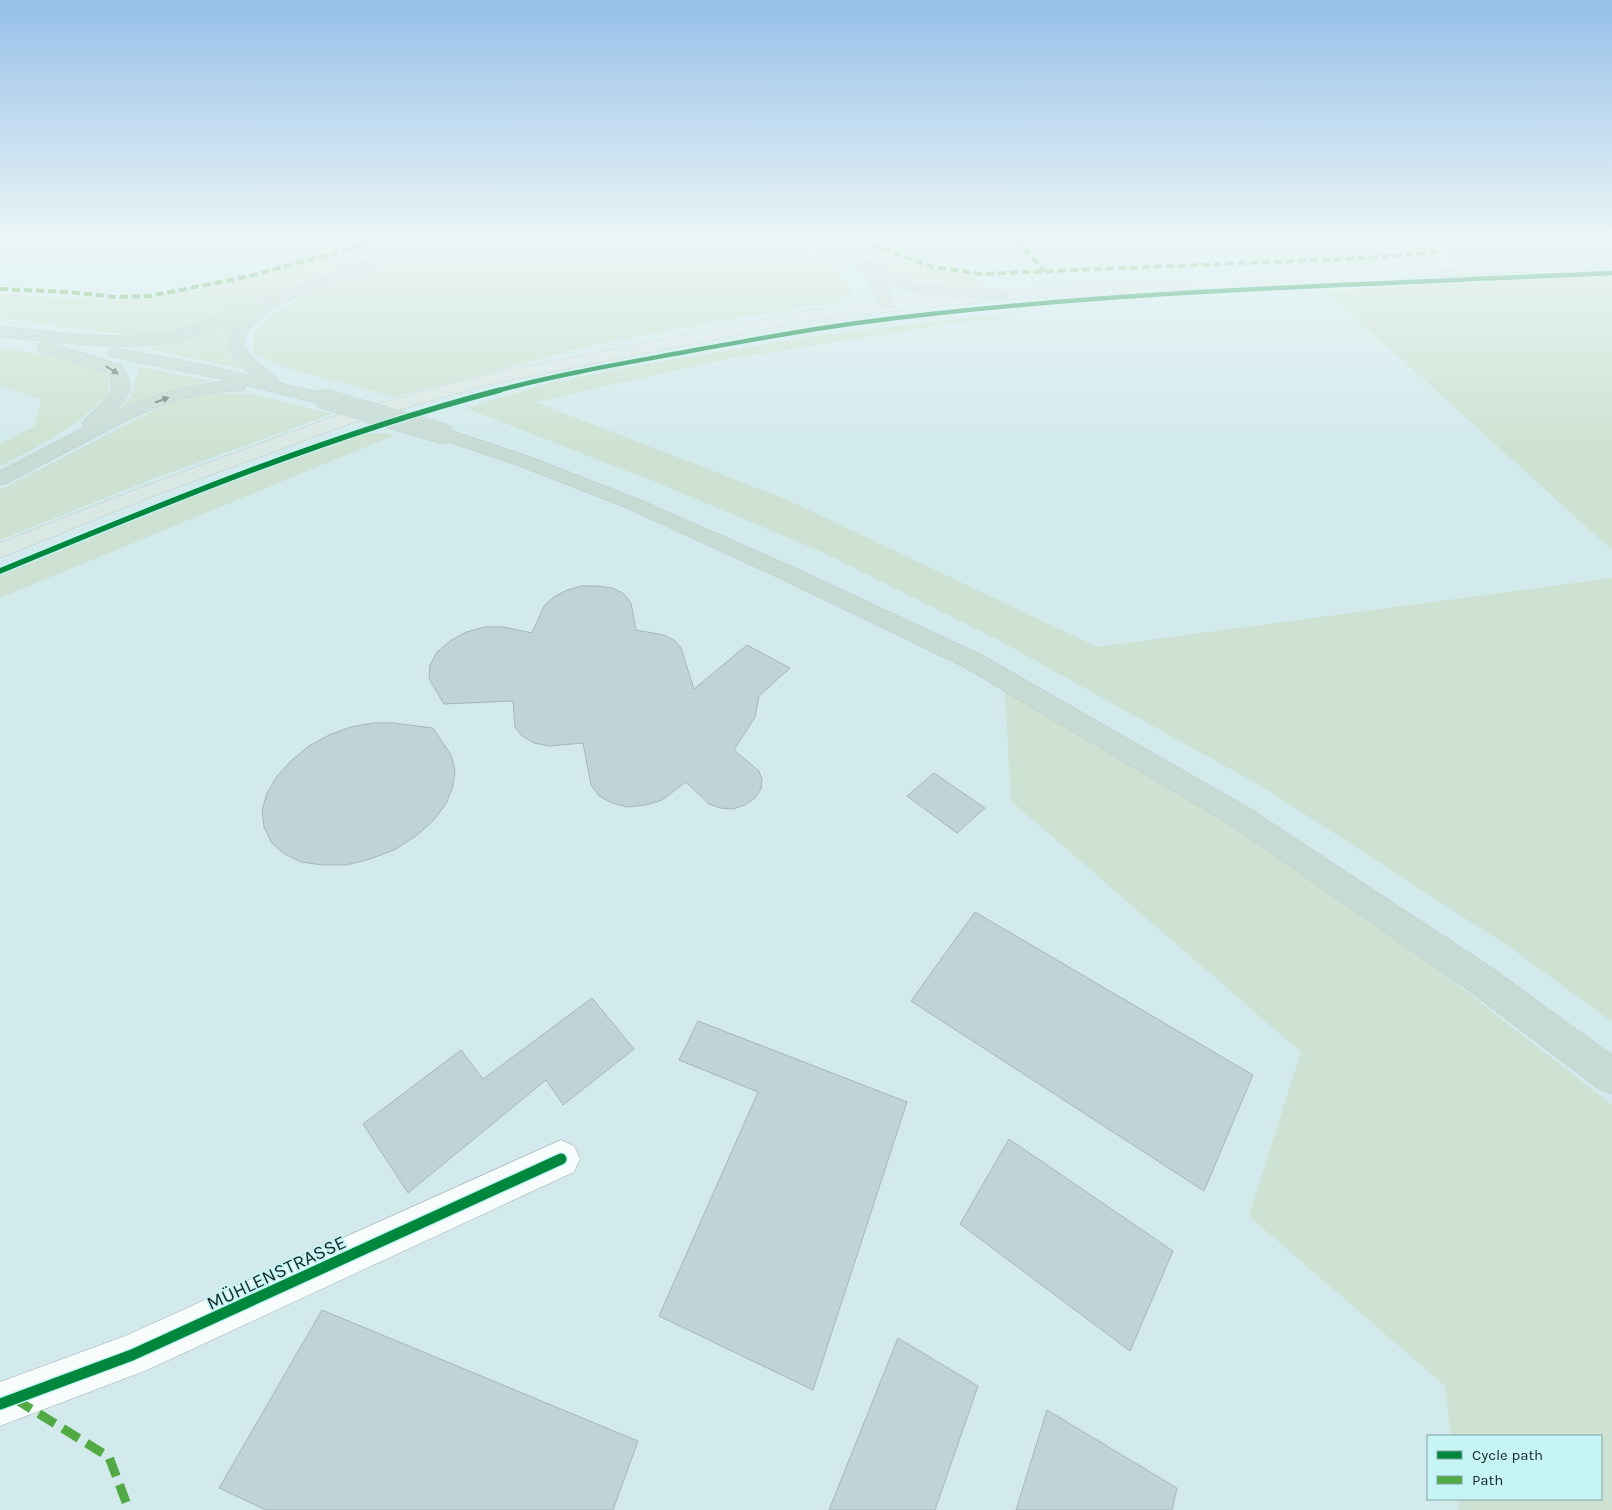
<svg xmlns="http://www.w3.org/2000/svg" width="1612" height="1510" viewBox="0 0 1612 1510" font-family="Karla,sans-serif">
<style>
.green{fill:#cde2d2}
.building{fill:#c0d3d9;stroke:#a5b7bb}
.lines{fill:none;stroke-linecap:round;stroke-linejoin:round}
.minor-casing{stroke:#9baeb0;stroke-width:1}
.major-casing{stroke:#bcc8c8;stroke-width:1}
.highway-casing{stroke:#bcc8c8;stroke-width:1}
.minor{fill:#f8fcfc;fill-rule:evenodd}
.major{fill:#dae8e5;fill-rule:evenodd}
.highway{fill:#c7dbd5;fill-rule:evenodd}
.highway-bridge-casing{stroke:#bcc8c8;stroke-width:21;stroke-linecap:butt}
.highway-bridge{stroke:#c7dbd5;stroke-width:21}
.quiet-far1{stroke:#51aa44;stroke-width:4;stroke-dasharray:8 4;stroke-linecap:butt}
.quiet{stroke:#51aa44;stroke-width:9;stroke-dasharray:19 9;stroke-linecap:butt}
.cycleway-far2-casing{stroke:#c7f5f6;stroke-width:6}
.cycleway-far1-casing{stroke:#c7f5f6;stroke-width:8}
.cycleway-casing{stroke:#c7f5f6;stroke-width:14}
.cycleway-far2{stroke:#00873e;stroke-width:4.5}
.cycleway-far1{stroke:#00873e;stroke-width:5.5}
.cycleway{stroke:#00873e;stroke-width:11}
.oneway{fill:#6e817e}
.labels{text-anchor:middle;stroke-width:4;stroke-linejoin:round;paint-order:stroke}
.near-street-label{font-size:19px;fill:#152727;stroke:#c7f5f6}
</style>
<rect width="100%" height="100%" fill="#d2eaec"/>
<!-- green -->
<path class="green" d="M386,240H439L348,263L195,324L150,335L122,334L0,318V294C40,296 82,302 122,299C213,293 298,261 386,240Z
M516,240H738L780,248L819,260L842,273L852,294L837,302L736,318L593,345L395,397L287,368L253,353L255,333L269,317L304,296L384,266L462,248Z
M811,240H864L938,269L965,272L987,287L946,285L905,278L862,256Z
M1612,275V550L1326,291Z
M985,316H1021L923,328L722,360L535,402L788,500L1097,647L1612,578V1022L1511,948L1266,789L1000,641L822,552L658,483L466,408L553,382L646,364L813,336Z
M243,319L230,336L229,353L241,369L149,349L195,336Z
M0,348L55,356L106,372L110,383L107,397L77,422L41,445L0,466V444L35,426L41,400L0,386Z
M140,367L150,369L212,381L181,387L120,410L131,395Z
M215,393L252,394L332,414L150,480L0,540V490L159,408L188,397Z
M366,433L397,434L0,598V575L241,477Z
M1005,691L1213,811L1431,964L1612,1105V1510H1459L1458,1499H1601V1436H1451L1445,1386L1249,1216L1301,1052L1011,801Z"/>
<!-- building -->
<path class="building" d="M582,586H598L613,588L624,594L631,603L636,630L664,635L674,640L681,648L694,689L747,645L790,668L759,696L755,717L734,750L759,771L762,780L761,789L755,798L745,805L733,809L720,808L709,804L686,782L662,800L646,805L628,807L612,803L599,796L591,785L583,743L549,746L534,743L522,736L515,727L513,701L444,704L429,679L430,665L437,652L450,641L466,632L485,627H504L532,633L544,606L554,597L567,590Z
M373,723H393L433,728L451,755L455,770L453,786L446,804L433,821L416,836L394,850L370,859L346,865H323L301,862L283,853L271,842L264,827L262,810L267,793L277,776L292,760L309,746L329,735L351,727Z
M934,773L985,808L957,833L907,796Z
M975,912L1253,1075L1204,1191L911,1001Z
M592,998L634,1049L563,1105L546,1080L408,1193L363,1124L461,1050L483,1079Z
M698,1021L907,1102L813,1390L659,1316L758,1092L679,1060Z
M1009,1139L1173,1251L1130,1351L960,1224Z
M322,1310L638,1441L613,1510H266L219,1488Z
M898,1338L978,1386L935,1510H829Z
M1047,1410L1177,1488L1172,1510H1016Z"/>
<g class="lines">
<!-- minor casing -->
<g class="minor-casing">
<path id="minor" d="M1439,248L1444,249L1458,271L1455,274H1445L1432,252L1434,249Z
M561,1140L574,1146L580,1159L574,1172L147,1370L0,1426V1382L125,1336Z"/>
</g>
<!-- major casing -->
<g class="major-casing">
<path id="major" d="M1612,259V267L1001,300L811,320L486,385L349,424L156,495L0,558V543L142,487L335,416L483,375L811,310L1001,290Z"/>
</g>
<!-- highway casing -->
<g class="highway-casing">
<path id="highway" d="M446,240H472L470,243L401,259L363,271L273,306L249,330L245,337V346L254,359L277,378L280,383L331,395L333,399L331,403L324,405L246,385L244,390L207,393L181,399L152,409L122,423L7,483L0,485V471L85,427L82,423C93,407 122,396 108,373L39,351L36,347L39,343L45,342L51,343L121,365C135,384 131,394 116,411C153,395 190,384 230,381L111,357L108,353L111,349L117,348L211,366L252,376C230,356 219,343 242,318C215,328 186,342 158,345C106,350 52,341 0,337V327C60,331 124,344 183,328L353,265L392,253Z
M783,240H806L853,254L901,278L920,284L1001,290L1007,292L1009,295L1007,298L1001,300C964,298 920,299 886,282L896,306L894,309H882C874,297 873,283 862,271C851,258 803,248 785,243Z
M444,428L536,459L643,501L793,567L982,655L1249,808L1488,965L1612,1055V1094L1599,1089L1464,987L1229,824L964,667L777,577L629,509L522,467L437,438L434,434L437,430Z"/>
</g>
<!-- minor -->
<use href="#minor" class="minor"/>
<!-- major -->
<use href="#major" class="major"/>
<!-- highway -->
<use href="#highway" class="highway"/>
<!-- highway-bridge casing -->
<g class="highway-bridge-casing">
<path id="highway-bridge" d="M324,399L444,434"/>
</g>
<!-- highway-bridge -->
<use href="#highway-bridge" class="highway-bridge"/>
<!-- quiet-far1 -->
<path class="quiet-far1" d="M859,240L933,267L981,274L1365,258L1439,252
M1016,240L1045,271
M0,289L68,292L114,297L150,296L250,276L380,240"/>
<!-- quiet -->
<path class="quiet" d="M15,1399L109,1457L129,1510"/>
<!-- cycleway-far2 casing -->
<g class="cycleway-far2-casing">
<path id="cycleway-far2" d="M496,391C563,373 632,362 701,349C752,340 804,330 857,323C1107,290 1360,285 1612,273"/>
</g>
<!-- cycleway-far1 casing -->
<g class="cycleway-far1-casing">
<path id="cycleway-far1" d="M0,571C164,503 328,435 500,390"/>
</g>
<!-- cycleway casing -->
<g class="cycleway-casing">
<path id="cycleway" d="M0,1404L132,1355L561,1159"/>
</g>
<!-- cycleway-far2 -->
<use href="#cycleway-far2" class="cycleway-far2"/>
<!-- cycleway-far1 -->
<use href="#cycleway-far1" class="cycleway-far1"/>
<!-- cycleway -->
<use href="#cycleway" class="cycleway"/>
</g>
<!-- one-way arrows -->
<defs><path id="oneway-solid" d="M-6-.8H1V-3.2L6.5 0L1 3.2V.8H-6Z" transform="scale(1.25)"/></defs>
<g class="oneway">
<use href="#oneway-solid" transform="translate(112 370) rotate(32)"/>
<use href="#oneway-solid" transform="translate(162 400) rotate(-21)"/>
</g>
<!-- sky -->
<linearGradient id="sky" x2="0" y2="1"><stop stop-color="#96bfe9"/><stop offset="0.53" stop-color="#ebf6f6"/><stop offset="1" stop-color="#ebf6f6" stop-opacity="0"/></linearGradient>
<rect width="1612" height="451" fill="url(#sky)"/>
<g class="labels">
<!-- near-street labels -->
<g class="near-street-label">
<text transform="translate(276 1272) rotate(-25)" y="7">MÜHLENSTRASSE</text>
</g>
</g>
<!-- legend -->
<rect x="1427" y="1435" width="175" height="65" fill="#c7f5f6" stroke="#80a3a3"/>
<rect x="1437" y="1451" width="25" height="8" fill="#00873e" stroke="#80a3a3"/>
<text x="1472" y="1460" font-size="15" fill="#152727">Cycle path</text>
<rect x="1437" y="1476" width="25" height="8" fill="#51aa44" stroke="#80a3a3"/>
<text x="1472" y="1485" font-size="15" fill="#152727">Path</text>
</svg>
